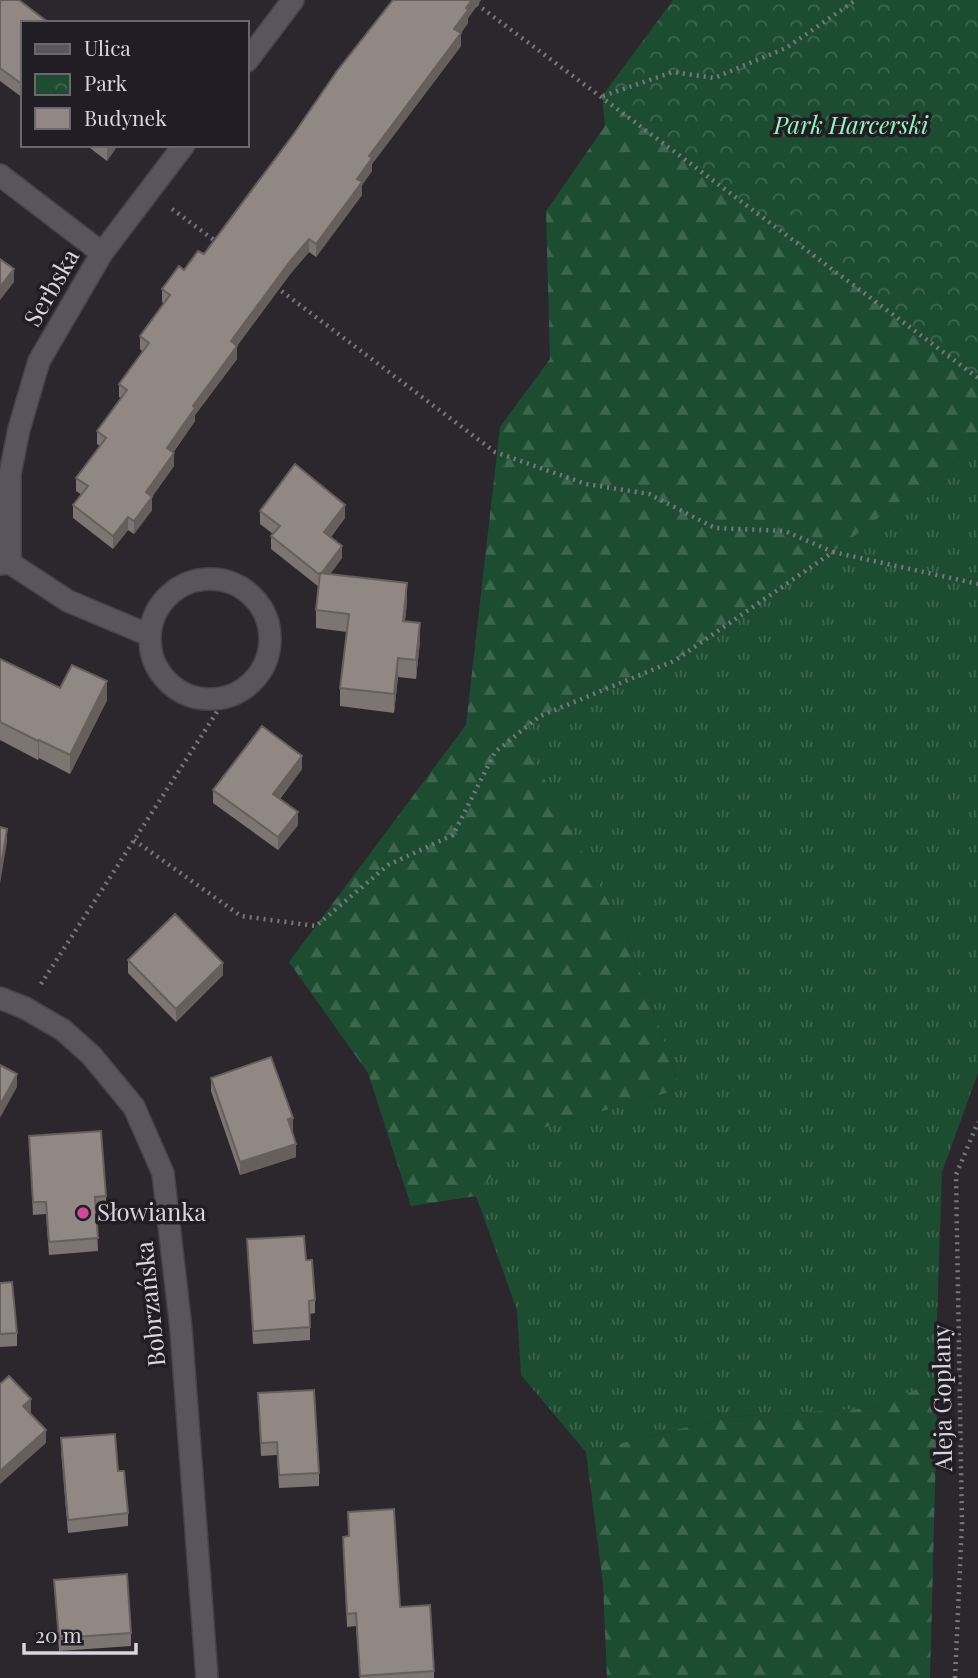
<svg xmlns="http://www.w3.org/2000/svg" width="978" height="1678" viewBox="0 0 978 1678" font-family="'Playfair Display',serif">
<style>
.grass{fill:url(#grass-tufts)}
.forest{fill:url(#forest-firs)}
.park{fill:url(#park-crowns)}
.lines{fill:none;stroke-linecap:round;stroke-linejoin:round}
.minor-casing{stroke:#464449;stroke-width:24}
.path{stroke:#7a777c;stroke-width:4.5;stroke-dasharray:2 5;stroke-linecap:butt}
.minor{stroke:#5a555d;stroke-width:21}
.wall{fill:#7d7571}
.shaded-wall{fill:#665f5c}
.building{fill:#918883;stroke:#665f5c;stroke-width:2}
.hotel-dot{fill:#d1479c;stroke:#211d24;stroke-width:2.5}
.labels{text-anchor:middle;stroke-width:7;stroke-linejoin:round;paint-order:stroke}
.park-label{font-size:24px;font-style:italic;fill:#8ffab9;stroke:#211d24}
.street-label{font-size:24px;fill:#d9d7db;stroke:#211d24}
.poi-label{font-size:24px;fill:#d9d7db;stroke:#211d24;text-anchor:start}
</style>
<defs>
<pattern id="grass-tufts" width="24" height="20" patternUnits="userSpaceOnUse" patternTransform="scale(1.75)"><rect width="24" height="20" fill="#1d4d31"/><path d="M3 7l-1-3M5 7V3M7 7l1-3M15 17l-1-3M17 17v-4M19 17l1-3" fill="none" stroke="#3d664e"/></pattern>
<pattern id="forest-firs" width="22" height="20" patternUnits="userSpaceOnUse" patternTransform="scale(1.75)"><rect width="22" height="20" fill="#1d4d31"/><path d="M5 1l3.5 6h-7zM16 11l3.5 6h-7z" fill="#3d664e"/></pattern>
<pattern id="park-crowns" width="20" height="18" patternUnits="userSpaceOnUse" patternTransform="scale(1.75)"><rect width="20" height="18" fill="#1d4d31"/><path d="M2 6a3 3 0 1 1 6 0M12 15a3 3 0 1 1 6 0" fill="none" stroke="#3d664e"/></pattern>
</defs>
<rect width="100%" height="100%" fill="#2b272d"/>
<!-- grass -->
<path class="grass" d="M978,443V1073L942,1172L935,1381L873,1408L728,1417L586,1452L521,1375L517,1310L476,1196L524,1133L681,1089L630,944L519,732L540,716L674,661L833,552Z"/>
<!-- forest -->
<path class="forest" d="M602,96L978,378V443L833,552L674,661L540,716L520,732L630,944L681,1089L525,1133L476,1196L411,1206L368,1073L289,962L466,725L500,427L550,359L546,211L605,126Z
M935,1381L937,1410L930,1678H607L603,1584L586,1452L728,1417L873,1408Z"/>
<!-- park -->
<path class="park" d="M673,0H978V378L602,96Z"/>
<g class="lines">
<!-- minor casing -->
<g class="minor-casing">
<path id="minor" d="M247,61L293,0
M0,175L102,253
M10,563L68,601L149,635
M0,564L10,563V474L19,429L39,361L102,253L184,145
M150 639a60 60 0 1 1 120 0a60 60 0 1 1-120 0Z
M0,998L25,1008L63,1030L91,1055L134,1107L163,1173L181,1329L207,1678"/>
</g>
<!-- path -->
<path class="path" d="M471,0L978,378
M603,96L673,72L714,78L786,48L856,0
M172,209L218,243
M276,287L495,452L586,484L649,494L715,528L785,531L833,552
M134,840L241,916L316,926L388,865L453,835L495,752L540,716L674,661L833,552L978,584
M41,984L226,698
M955,1678L962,1523L956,1175L978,1122"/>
<!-- minor -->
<use href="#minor" class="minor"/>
</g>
<!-- wall -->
<path class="wall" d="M0,0L23,23V98L0,81Z
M393,0H481L468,18V23L461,33V46L372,164V171L362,185V195L316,257L309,252L291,273L237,346V359L195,415V421L173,453L174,466L152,497V510L134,534L128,530L113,549L73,518V505L82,495L76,491V478L100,446L97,444V431L121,398L119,397V384L143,352L140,349V336L164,304L162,302V289L204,254Z
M86,145H118L107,161Z
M260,511L345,518L331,537L342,558L330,574L407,602L405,621L420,641L416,679L398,677L394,713L340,706V688L347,632L316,628V610L319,587L271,549V536L273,534L260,524Z
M0,659L60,688L107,700L70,774L39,758L38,760L0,740Z
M302,769L280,799L298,825L278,850L213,803V790Z
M128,960L223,975L176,1022L128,973Z
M211,1078L293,1131H292L296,1157L240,1175L211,1091Z
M29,1136L106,1196V1209L96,1210L98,1251L49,1255L46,1214L33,1215Z
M247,1239L306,1260L315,1300V1313L310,1314V1340L253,1344Z
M0,1283L17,1333V1346L0,1347Z
M258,1393L319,1473V1486L279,1488L277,1455L261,1456Z
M61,1438L118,1471L128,1513V1526L68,1533L61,1451Z
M348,1512L400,1607L434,1671V1678H360L356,1626L347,1627L343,1537L348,1536Z
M54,1580L131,1633V1646L59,1651Z"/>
<!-- shaded-wall -->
<path class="shaded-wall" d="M472,0H481L468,18V23L454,42V29L466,8Z
M461,33V46L372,164V171L362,185V195L316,257V244L357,179L369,156Z
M109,145H118L107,161V148Z
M309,239V252L291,273L237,346V359L195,415V421L167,461V448L231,341L291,260Z
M14,269V282L0,300V287Z
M174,453V466L151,498L152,497V510L134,534V521L146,492Z
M345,505V518L324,545V532Z
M128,517V530L113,549V536Z
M342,546V558L320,588V575Z
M407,583V602L403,639V621Z
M420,623V641L416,679V660Z
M398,658V677L394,713V694Z
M107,681V700L70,774V755Z
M39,740V758L38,760V741Z
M302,756V769L273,807V794Z
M298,812V825L278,850V837Z
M7,829V842L0,884V871Z
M223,963V975L176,1022V1009Z
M17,1074V1087L0,1118V1105Z
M293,1118V1131L288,1132V1119Z
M296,1144V1157L240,1175V1162Z
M31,1399V1412L23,1419V1406Z
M46,1430V1443L0,1484V1471Z"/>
<!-- building -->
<path class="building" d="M0,0H19L49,23H23V85L0,68Z
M393,0H472L466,8L468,10L454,29L461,33L369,156L372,158L357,179L362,182L316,244L309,239L291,260L231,341L237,346L193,406L195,408L167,448L174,453L146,492L152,497L134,521L128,517L113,536L73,505L88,486L76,478L106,438L97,431L127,390L119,384L149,343L140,336L170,295L162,289L179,266L184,270L198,251L204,254L293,135L337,71Z
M0,259L14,269L0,287Z
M295,464L345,505L324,532L342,546L320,575L271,536L280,526L260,511Z
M320,573L407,583L403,621L420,623L416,660L398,658L394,694L340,688L349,614L316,610Z
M0,659L60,688L72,665L107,681L70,755L39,740L38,741L0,722Z
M262,726L302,756L273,794L298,812L278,837L213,790Z
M0,827L7,829L0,871Z
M175,914L223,963L176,1009L128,960Z
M271,1057L293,1118L288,1119L296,1144L240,1162L211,1078Z
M0,1065L17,1074L0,1105Z
M101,1131L106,1196L95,1197L98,1238L49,1242L46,1202H33L29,1136Z
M304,1236L306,1260H312L315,1300L309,1301L310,1327L253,1331L247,1239Z
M12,1282L17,1333L0,1334V1283Z
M9,1376L31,1399L23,1406L46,1430L0,1471V1384Z
M314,1390L319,1473L279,1475L277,1442L261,1443L258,1393Z
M115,1434L118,1471H124L128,1513L68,1520L61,1438Z
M394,1509L400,1607L430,1605L434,1671L360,1676L356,1613L347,1614L343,1537L349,1536L348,1512Z
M127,1574L131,1633L59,1638L54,1580Z"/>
<!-- markers -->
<circle class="hotel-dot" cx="83" cy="1213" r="7"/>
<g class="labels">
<!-- park labels -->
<g class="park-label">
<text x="851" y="134">Park Harcerski</text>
</g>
<!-- street labels -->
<g class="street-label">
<text transform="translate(52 288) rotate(-60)" y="8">Serbska</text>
<text transform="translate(151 1304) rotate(-96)" y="8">Bobrzańska</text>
<text transform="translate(943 1398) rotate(-91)" y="8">Aleja Goplany</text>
</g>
<!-- poi labels -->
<g class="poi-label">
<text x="97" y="1221">Słowianka</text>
</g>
</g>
<!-- legend -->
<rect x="21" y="21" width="228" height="126" fill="#211d24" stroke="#6b676d" stroke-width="2"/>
<rect x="35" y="44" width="35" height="10" fill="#5a555d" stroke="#6b676d" stroke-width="2"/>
<text x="84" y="56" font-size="21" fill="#d9d7db">Ulica</text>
<rect x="35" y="74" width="35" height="21" fill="url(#park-crowns)" stroke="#6b676d" stroke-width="2"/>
<text x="84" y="91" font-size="21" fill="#d9d7db">Park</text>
<rect x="35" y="108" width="35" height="21" fill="#918883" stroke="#6b676d" stroke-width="2"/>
<text x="84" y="126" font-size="21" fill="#d9d7db">Budynek</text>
<!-- scale -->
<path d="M24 1643v10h112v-10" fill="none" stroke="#d9d7db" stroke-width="3.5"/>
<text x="35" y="1643" font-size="21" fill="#d9d7db" stroke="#211d24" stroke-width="5" paint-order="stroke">20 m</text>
</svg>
